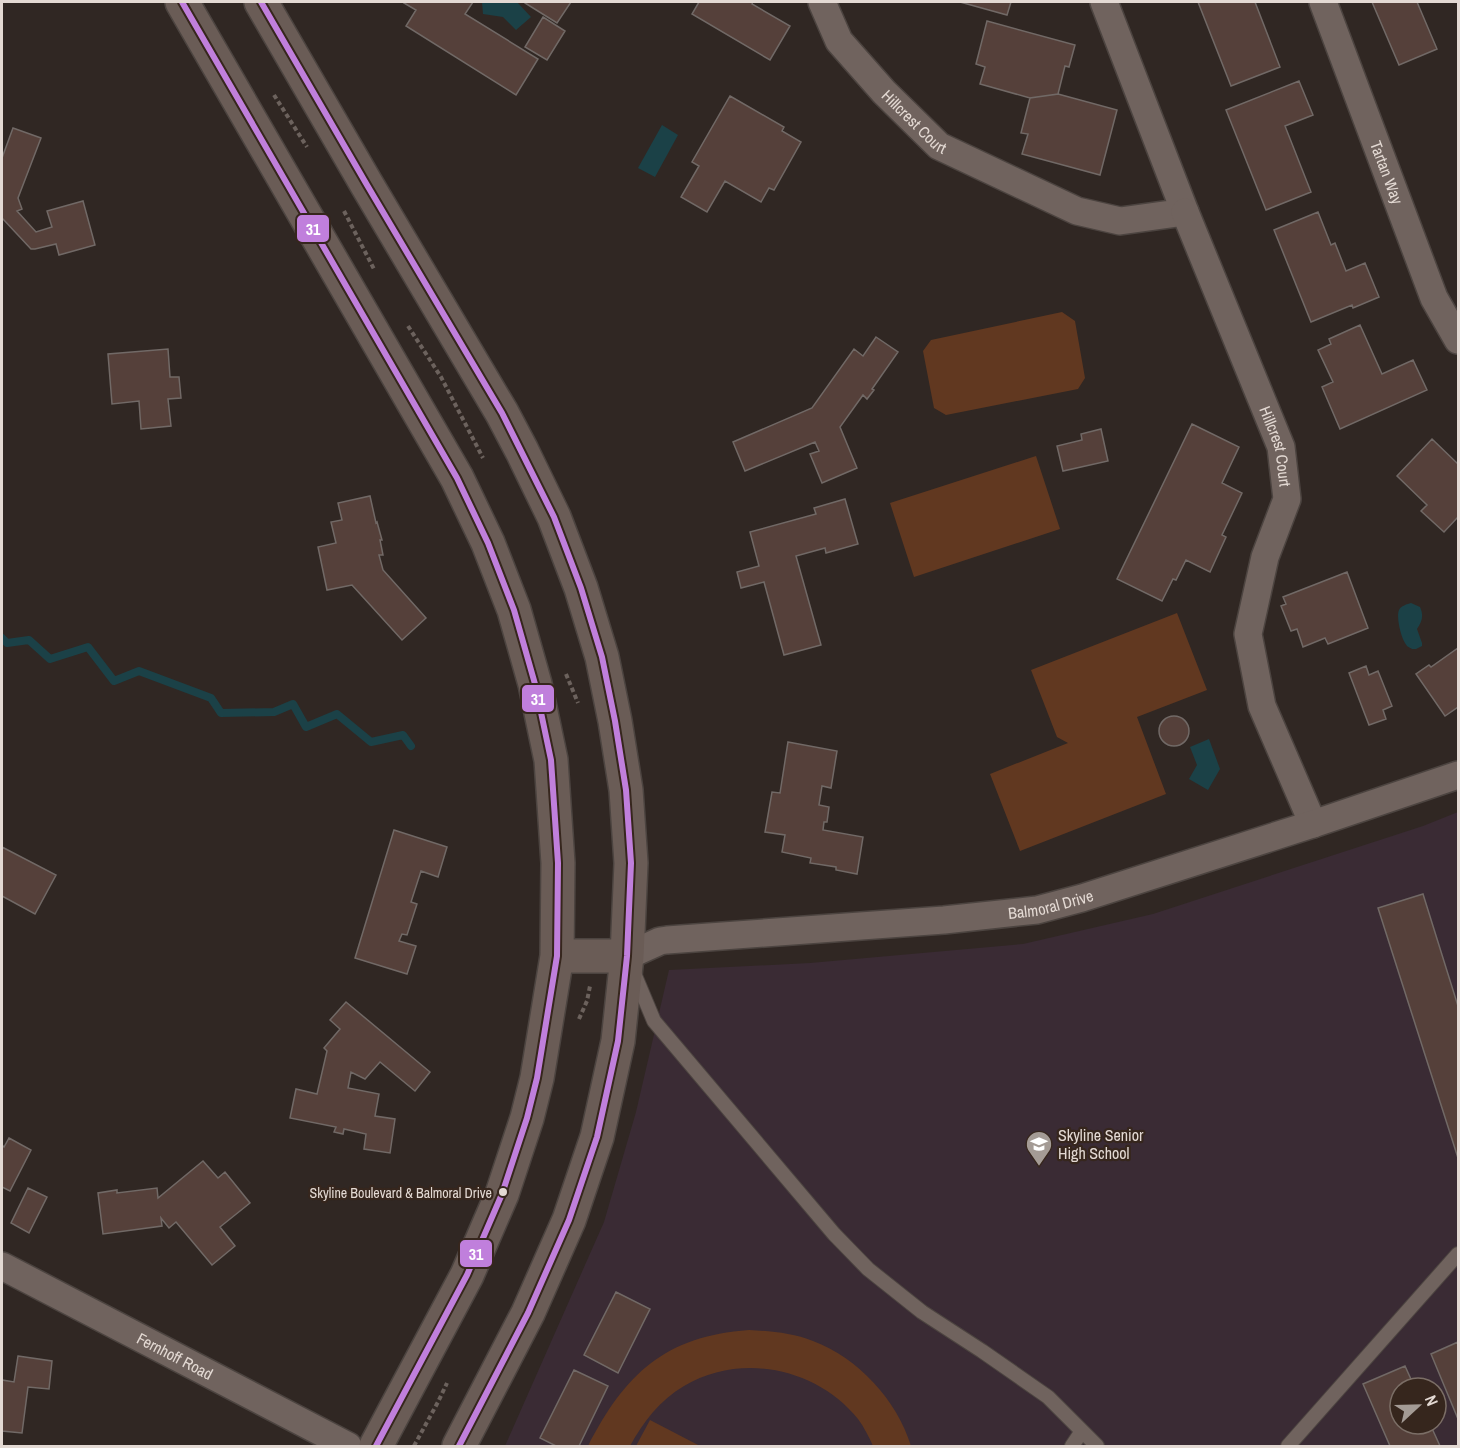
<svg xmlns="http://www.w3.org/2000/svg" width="1460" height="1448" viewBox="0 0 1460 1448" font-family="'Archivo Narrow',sans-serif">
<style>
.education{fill:#3a2b34;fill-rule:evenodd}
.green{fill:#613820}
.water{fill:#1b4147}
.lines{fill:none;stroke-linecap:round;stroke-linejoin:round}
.stream{stroke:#1b4147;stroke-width:8}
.building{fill:#55403a;stroke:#716966;stroke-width:1.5}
.service-casing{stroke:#4c4440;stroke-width:16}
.minor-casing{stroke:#4c4440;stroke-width:30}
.secondary-casing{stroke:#4c4440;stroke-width:36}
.path{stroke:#6c625d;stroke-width:4;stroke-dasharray:4.5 3;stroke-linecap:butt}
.service{stroke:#70635e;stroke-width:14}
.minor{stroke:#70635e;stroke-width:27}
.secondary{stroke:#6a5c56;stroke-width:33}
.bus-1-casing{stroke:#36261d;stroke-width:10}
.bus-1{stroke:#c07fdc;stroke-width:6}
.bus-dot{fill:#e3d9d3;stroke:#36261d;stroke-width:2}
.labels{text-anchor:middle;stroke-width:4.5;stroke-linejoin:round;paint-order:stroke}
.bus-label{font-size:14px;fill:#e3d9d3;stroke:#36261d;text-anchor:end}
.street-label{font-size:16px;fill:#e3d9d3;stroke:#36261d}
.poi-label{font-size:16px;fill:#e3d9d3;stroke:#36261d;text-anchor:start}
.line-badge{stroke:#36261d;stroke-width:2}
.badge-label{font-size:16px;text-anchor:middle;font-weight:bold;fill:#fff}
</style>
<rect width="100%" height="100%" fill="#302723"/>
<!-- education -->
<path class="education" d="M1458,812V1446H505L604,1222L636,1112L669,970L810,963L1023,944L1153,914L1423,826ZM1400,1388H1436V1424H1400Z"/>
<!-- green -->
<path class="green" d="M1062,312L1075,321L1085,378L1078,389L946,415L934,408L923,351L931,340Z
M1036,456L1060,529L914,577L890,503Z
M1177,613L1207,690L1137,717L1166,794L1020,851L990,774L1068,743L1057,737L1031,670Z
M749,1330C770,1331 793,1333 813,1341C858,1358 897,1400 911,1446H873C869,1437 864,1427 858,1419C817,1368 741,1352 684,1386C659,1401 644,1421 630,1446H588C625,1374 665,1336 749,1330Z
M650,1420L700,1446H636Z"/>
<!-- water -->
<path class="water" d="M482,2H517L531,17L516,30L503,17L483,14Z
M662,125L678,135L655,177L638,168Z
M1411,603L1420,607C1424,616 1422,621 1417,629L1422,643V646L1416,649H1412C1409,647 1407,647 1405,643C1401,637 1396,617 1399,610C1401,606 1407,604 1411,603Z
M1209,739L1220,769L1208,790L1189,779L1197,765L1190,747Z"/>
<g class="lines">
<!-- stream -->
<path class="stream" d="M2,638L7,643L29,640L50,659L88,647L114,681L139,671L211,698L221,713L274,712L293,704L306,727L337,714L371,742L403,735L411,746"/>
</g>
<!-- building -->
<path class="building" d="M405,2H473L465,14L538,59L516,95L406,26L416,10L404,3Z
M525,2H571L557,23L525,3Z
M699,2H753L752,4L790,26L770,60L692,14Z
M960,2H1011L1007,15Z
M1198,2H1255L1280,67L1231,86Z
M1372,2H1417L1437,49L1399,65Z
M543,17L565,31L547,60L525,47Z
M987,21L1075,45L1069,67L1065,66L1058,94L1030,98L980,84L985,67L976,64Z
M1299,81L1313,115L1285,126L1311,192L1266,210L1226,110Z
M1058,94L1117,110L1100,175L1022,154L1028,134L1021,133L1030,98Z
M730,96L784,127L782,131L801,142L774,190L769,188L761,202L725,181L707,212L681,197L699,166L692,162Z
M13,128L41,138L18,198L22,209L17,211L36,232L52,227L47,211L83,201L95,245L59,255L56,244L35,249H31L2,218V158Z
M1318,212L1331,245L1335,243L1346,271L1365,263L1379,297L1353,308L1352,305L1311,322L1274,230Z
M1360,325L1382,374L1413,360L1427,390L1340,429L1322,387L1333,382L1318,350L1331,344L1329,339Z
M876,337L898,352L872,389L874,390L867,399L863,395L840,427L857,468L822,483L810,454L819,451L815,442L745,471L733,442L812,408L854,349L863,356Z
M168,349L170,377H179L181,398L168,399L171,426L141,429L139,401L112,404L108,354Z
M1192,424L1239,447L1222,483L1242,493L1222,535L1226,537L1210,572L1186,560L1176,580L1173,579L1162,601L1117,579Z
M1101,429L1108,461L1063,471L1057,446L1082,440L1081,434Z
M1432,439L1458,464V517L1444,532L1421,511L1427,505L1397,476Z
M370,496L376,523L377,522L382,540H380L383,555H379L383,570L426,618L402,640L352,585L327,590L318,547L336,543L331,522L342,520L338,503Z
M845,499L858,544L826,553L825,548L796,556L821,645L784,655L764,582L741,588L737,572L759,566L750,532L816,514L814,508Z
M1347,572L1368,628L1328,644L1325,638L1303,647L1297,629L1291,631L1281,606L1286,604L1283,597Z
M1458,648V707L1445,716L1416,674L1429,665L1431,667Z
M1366,666L1369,675L1378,671L1392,706L1383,710L1386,719L1369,725L1349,673Z
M1159 731a15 15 0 1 1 30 0a15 15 0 1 1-30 0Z
M788,742L837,751L831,788L822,786L819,805L829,807L827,822H824L823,830L863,837L857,874L836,870V867L810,863L811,858L782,852L785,835L765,832L772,792L780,793Z
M394,830L447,847L438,877L421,871L411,902L417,904L407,935L402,934L399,941L416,946L407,974L355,958Z
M2,847L56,875L35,914L2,896Z
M1423,894L1458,1006V1158L1378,908Z
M346,1002L430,1072L415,1091L380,1062L365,1079L351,1072L348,1088L379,1094L375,1116L395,1119L390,1153L364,1149L366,1134L344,1129L343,1134L334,1132L336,1127L290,1118L296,1089L317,1094L327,1051L324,1048L340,1029L330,1020Z
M9,1138L31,1150L10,1191L2,1187V1145L4,1147Z
M203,1161L218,1178L225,1172L250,1203L220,1227L235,1246L212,1265L176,1222L169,1228L161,1218L162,1226L103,1234L98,1193L117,1190V1193L157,1188L158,1198Z
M28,1188L47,1197L29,1233L11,1223Z
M616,1292L650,1309L618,1373L584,1355Z
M1458,1342V1419L1431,1354Z
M18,1356L52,1361L49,1389L28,1387L22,1433L2,1431V1380L14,1382Z
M1405,1366L1415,1388H1400V1424H1430L1440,1446H1390L1363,1384Z
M574,1370L608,1386L579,1446H556L540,1438Z"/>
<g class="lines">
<!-- service casing -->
<g class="service-casing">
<path id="service" d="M633,971L654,1021L834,1234L868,1269L922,1312L982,1351L1048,1397L1097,1446
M1072,1446L1082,1431
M1288,1446L1458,1254"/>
</g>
<!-- minor casing -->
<g class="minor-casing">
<g id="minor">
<path id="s1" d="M822,2L839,41L884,92L939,146L1077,211L1120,221L1185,212L1104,2"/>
<path id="s2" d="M1323,2L1434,298L1458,340"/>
<path id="s3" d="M1185,212L1281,447L1287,499L1265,557L1248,634L1262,706L1313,824"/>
<path id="s4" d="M627,956L660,941L667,940L944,920L1037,910L1082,898L1313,824L1458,775"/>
<path id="s5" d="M2,1266L348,1446"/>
</g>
</g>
<!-- secondary casing -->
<g class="secondary-casing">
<path id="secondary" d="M182,2L457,478L488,543L514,610L535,684L551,760L558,863L557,956L537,1078L527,1118L502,1194L467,1275L376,1446
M261,2L367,185L502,413L522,451L554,517L581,588L602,657L615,721L626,790L631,863L627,956L618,1041L597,1137L569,1220L528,1313L459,1446
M557,956H627"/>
</g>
<!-- path -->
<path class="path" d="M274,95L307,147
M344,211L375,271
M408,326L441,377L483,458
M566,674L578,703
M579,1019L587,1001L590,986
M414,1446L438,1402L447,1383"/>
<!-- service -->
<use href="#service" class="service"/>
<!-- minor -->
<use href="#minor" class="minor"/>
<!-- secondary -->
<use href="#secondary" class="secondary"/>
<!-- bus-1 casing -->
<g class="bus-1-casing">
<path id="bus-1" d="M182,2L457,478L488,543L514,610L535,684L551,760L558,863L557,956L537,1078L527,1118L502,1194L467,1275L376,1446
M261,2L367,185L502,413L554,517L581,588L602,657L615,721L626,790L631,863L627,956L618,1041L597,1137L569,1220L528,1313L459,1446"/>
</g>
<!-- bus-1 -->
<use href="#bus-1" class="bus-1"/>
</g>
<!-- icons -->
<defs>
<g id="school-pin" transform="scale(1.35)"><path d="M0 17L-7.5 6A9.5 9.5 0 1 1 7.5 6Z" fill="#a49b95" stroke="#36261d"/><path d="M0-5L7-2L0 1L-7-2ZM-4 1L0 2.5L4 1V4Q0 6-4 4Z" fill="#fff"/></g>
</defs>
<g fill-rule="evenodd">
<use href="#school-pin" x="1039" y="1144"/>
</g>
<!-- markers -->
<circle class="bus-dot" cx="503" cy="1192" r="5"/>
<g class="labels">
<!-- bus labels -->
<g class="bus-label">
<text x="492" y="1198">Skyline Boulevard &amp; Balmoral Drive</text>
</g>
<!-- street labels -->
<g class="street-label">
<text dy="6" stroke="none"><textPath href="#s1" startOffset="153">Hillcrest Court</textPath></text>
<text dy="6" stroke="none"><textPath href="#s2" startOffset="182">Tartan Way</textPath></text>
<text dy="6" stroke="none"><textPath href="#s3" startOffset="252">Hillcrest Court</textPath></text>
<text dy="6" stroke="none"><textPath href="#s4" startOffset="429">Balmoral Drive</textPath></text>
<text dy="6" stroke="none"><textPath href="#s5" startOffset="195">Fernhoff Road</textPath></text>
</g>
<!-- poi labels -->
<g class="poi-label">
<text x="1058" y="1141">Skyline Senior<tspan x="1058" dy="18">High School</tspan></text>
</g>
</g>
<g class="line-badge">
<rect x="296" y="214" width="34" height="29" rx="6" fill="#c07fdc"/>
<rect x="521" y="684" width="34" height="29" rx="6" fill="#c07fdc"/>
<rect x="459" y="1239" width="34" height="29" rx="6" fill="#c07fdc"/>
</g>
<g class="badge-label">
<text x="313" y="235">31</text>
<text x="538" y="705">31</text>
<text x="476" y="1260">31</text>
</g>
<!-- border -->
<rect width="1460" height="1448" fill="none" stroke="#e3d9d3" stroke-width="6"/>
<!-- north arrow -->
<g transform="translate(1418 1406) rotate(68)"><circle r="28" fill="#36261d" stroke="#7b6e66" stroke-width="1.5"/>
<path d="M0-4.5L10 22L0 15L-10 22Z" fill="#a49b95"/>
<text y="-9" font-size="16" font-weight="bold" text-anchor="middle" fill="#e3d9d3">N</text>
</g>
</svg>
